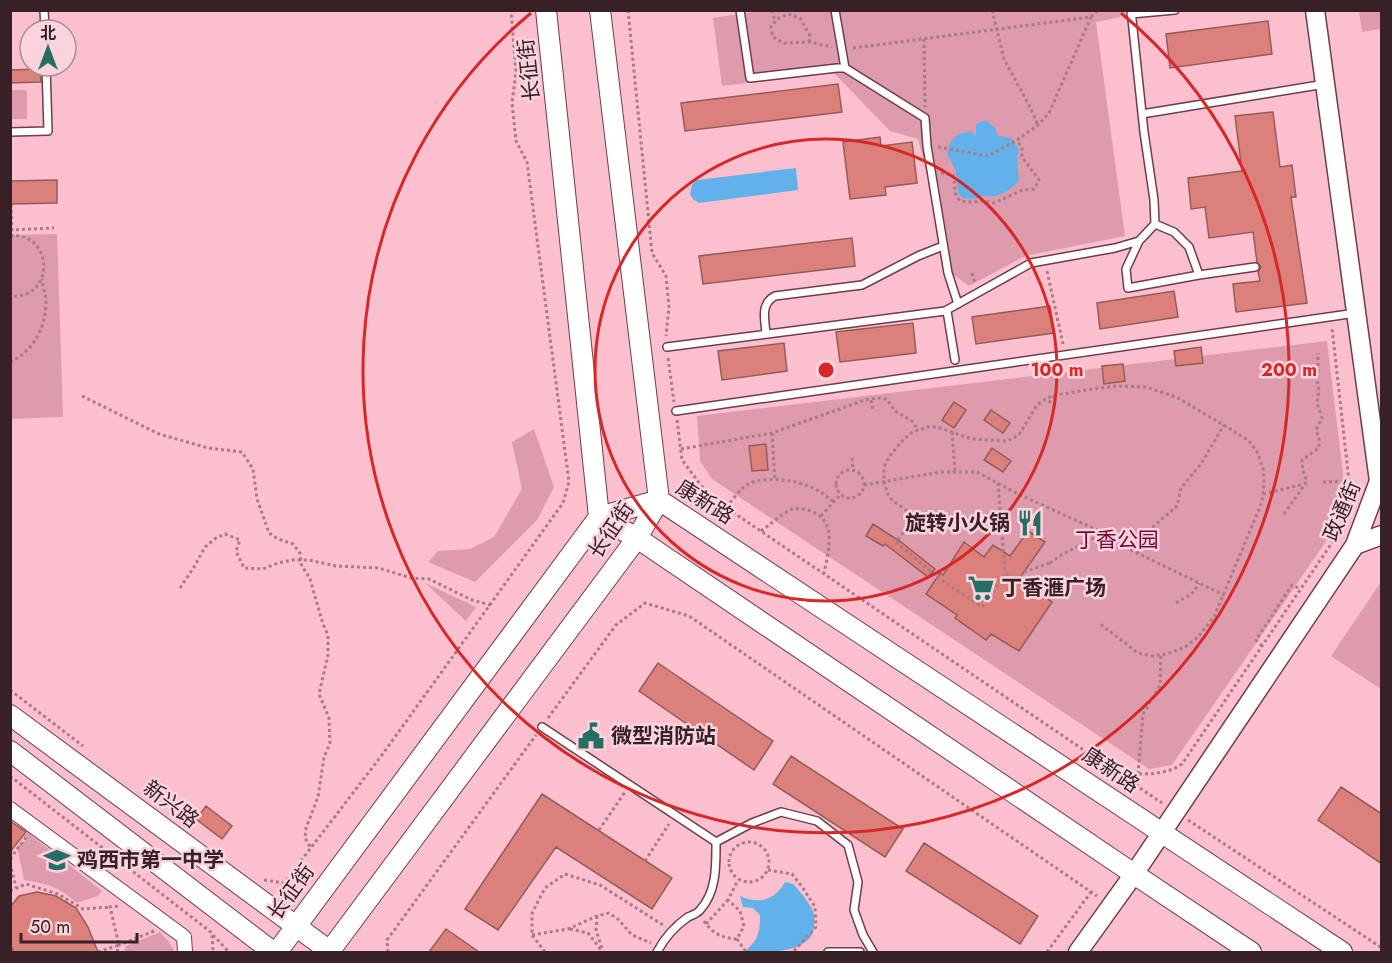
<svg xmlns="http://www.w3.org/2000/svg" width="1392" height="963" viewBox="0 0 1392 963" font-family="Jost,'Noto Sans SC',sans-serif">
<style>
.green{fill:#de9bac}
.water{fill:#63b1eb}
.building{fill:#dc807c;stroke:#925c5a;stroke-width:1.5}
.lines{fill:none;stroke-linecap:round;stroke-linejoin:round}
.service-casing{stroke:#6e3c4a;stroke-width:10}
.minor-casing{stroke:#6e3c4a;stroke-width:16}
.tertiary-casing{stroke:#6e3c4a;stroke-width:21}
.secondary-casing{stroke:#6e3c4a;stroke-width:22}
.path{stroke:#a87b86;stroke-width:3;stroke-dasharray:3 3;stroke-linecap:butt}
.service{stroke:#fff;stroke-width:7}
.minor{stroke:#fff;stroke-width:14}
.tertiary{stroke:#fff;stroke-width:18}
.secondary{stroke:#fff;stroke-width:20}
.path-bridge{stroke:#a87b86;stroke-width:3;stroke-dasharray:3 3;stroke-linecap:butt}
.ring{fill:none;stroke:#d62828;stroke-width:3}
.labels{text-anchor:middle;stroke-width:5;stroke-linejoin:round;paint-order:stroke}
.street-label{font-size:21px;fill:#372026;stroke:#fad4dd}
.poi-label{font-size:21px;font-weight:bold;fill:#372026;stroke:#fad4dd;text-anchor:start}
.park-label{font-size:21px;fill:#770639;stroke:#fad4dd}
.centre{fill:#d62828;stroke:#fad4dd;stroke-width:3}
.ring-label{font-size:18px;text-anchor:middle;font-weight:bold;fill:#d62828;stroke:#fad4dd;stroke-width:5;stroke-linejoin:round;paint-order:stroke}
</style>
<rect width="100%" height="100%" fill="#fcbfce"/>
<!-- green -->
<path class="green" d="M765,10L1120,11L1121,17L1096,22L1125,236L1025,256L969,286L952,274L918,139L890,131L833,72L722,86L713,18Z
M1359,11H1381V29L1362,32Z
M10,90H27V119H11Z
M57,234L63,417L11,419V235Z
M1327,341L1345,490L1344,503L1325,543L1172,765L1149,769L712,479L700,461L697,416Z
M534,429L554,487L537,520L475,582L428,562L438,551L470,549L494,537L522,489L512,442Z
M1381,582L1382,689H1381L1331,656Z
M425,583L476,607L466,621Z
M29,830L32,836L102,891L98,896L77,903C59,887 48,884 24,880L17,846L26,840L24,836Z
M160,932L168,941L175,952H124L126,946Z"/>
<!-- water -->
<path class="water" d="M986,120L995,128L998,136L1011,138L1019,150L1017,159L1019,181L1009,190L997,196H983L974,199L962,198L958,193L956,171L947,153C951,138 956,132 972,132L976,137V124Z
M796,168L798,190L699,203L693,199L690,194L692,185L697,180Z
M785,882C788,883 792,883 794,885C798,889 806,899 809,904C814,911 815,918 814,927C812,954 763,953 744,952C758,941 760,933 760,915L753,908L743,907L740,896C759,905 775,900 785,882Z"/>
<!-- building -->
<path class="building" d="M1268,21L1272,54L1170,68L1166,34Z
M40,69L41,82L10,83V70Z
M838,84L842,112L685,131L681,103Z
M1273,112L1280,167L1292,165L1296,197H1291L1307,303L1236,312L1233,284L1260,281L1258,272L1261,267L1257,262L1253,232L1209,238L1205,207L1191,209L1188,178L1242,171L1235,116Z
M880,137L881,146L912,142L917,183L885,187L886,195L850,199L843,142Z
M57,180V203L10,204V181Z
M852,238L855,266L703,284L699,256Z
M1174,291L1178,317L1100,329L1097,303Z
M1050,306L1054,333L976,344L972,317Z
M913,323L916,353L840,362L836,332Z
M784,343L787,371L722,380L718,351Z
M1201,347L1203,363L1176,366L1174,351Z
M1123,364L1125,381L1104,384L1102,366Z
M954,402L966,410L954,428L942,420Z
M991,410L1010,423L1003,433L984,420Z
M766,444L768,470L752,471L749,446Z
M992,448L1011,461L1003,472L984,460Z
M873,524L901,542L935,569L928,577L885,544L883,546L866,536Z
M1028,531L1045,542L1019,579L1052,602L1019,651L991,634L986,640L955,618L957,615L926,594L940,573L943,575L964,542L984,557L993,545L1010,556Z
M658,663L773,741L754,770L639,691Z
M791,756L903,829L885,857L773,784Z
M1341,787L1382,814V864L1318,820Z
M542,794L672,878L652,909L556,847L498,930L465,909Z
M206,806L232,826L222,839L196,819Z
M10,821L26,832L10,852Z
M924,843L1038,916L1020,944L906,871Z
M37,892L56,896L76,908L88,927L98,952H14L10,944V907L19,896Z
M446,929L479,952H429Z"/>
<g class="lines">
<!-- service casing -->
<g class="service-casing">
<path id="service" d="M44,10L45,30
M740,10L750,78L837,68H845L925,118L927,146L948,273L958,304
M835,10L845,68
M1131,14L1175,10
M1142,114L1325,84
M10,132L48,131L46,66
M1155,224L1174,232L1189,247L1199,275L1255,267
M1139,241L1126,269L1128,288L1199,275
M947,311L955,360
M766,334C765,319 760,304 775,296L862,285L918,256L943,246
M667,347L945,311L1031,263L1115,248L1139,241L1155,224L1154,200L1144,132L1131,10
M676,411L1356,313
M542,727L716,842
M657,952C664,939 675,926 688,917C692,915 697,914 700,910C717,892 716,865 716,842L752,823L781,812L817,821L848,845L858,882L854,910L863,935L873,952
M828,952H860"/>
</g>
<!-- minor casing -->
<g class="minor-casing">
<path id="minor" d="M10,809L184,937L185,952"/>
</g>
<!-- tertiary casing -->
<g class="tertiary-casing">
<path id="tertiary" d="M1355,545L1382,535
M1078,952L1134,874L1355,545L1379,481L1315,10"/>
</g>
<!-- secondary casing -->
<g class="secondary-casing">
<path id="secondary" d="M599,517L659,500L1342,952
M599,517L637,538L1134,874L1251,952
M10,715L331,952
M10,751L273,952
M277,952L599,517L546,10
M329,952L637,538L659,500L600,10"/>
</g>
<!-- path -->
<path class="path" d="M628,10L652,253L666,276L669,307L666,336
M772,10L775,22
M992,10L1004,59L1030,107L1038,125
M924,39L925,107
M809,42L810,36L800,18L788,14L777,19L771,27L773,37L784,43L809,42L832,47
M853,48L1091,17L1098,10
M938,147L988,156L1017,140L1038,125L1049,113L1091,17
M941,173L953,175C956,186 952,191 960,201L970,202L984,201L994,203L1023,190L1034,189L1039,180L1022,157V148L1017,140
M11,204L12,236
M10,230L54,228
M10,236C54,231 56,300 10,296
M1047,271L1063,344
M972,273L975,283
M668,358L674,402
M10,362C34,351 45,328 46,303C46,295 43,287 42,279
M82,396L159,434L208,448L242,452L253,469L257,499L269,533L278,539L293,544L300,553L301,564L310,579L323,624L328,635V655L319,694L329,718L330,743L324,757L318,797L306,828L305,838L311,848
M871,400L873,410
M1049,403L1055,395
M677,420L682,460L709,496L1162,803
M952,432L955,472
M772,433L775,481
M681,449L772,433L865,400L877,398L887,399L895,411L912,421L918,430
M852,458L853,470
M836 484a14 14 0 1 1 28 0a14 14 0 1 1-28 0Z
M1323,482L1349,481
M864,485L941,472H977L1018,494L1104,533L1109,527L1131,550L1224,595
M1263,494L1304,484
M726,507C732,501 738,492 745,486C758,476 791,479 805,485C816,488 825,495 834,502
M1284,514L1307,481L1303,471L1302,460L1319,448V438L1316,430L1322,418L1317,403L1319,390L1317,380L1318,371V353
M821,516L840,495
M914,518L896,542L941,580L982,607L1005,573L1017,580L1024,572
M919,524L911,514L892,500L887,493L884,481V467L889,457L901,442L911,433L918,430L928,427H937L972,439L1005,441L1013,439L1020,433L1037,405L1047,398L1056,395L1092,389L1117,386L1146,387L1176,397L1232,430L1249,441L1257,452L1263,468L1264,483L1262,502L1214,617L1198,637L1185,647L1167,654L1151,656L1138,653L1099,623
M761,531C768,526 786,511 792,509C798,508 806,509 811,511C838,521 828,552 824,574
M1138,553L1146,533L1177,506L1181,488L1201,464L1224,425
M1050,563L1061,555L1104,533
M180,588L194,567L205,547L216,538L225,534L240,540L236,551L244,568L263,569L278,563L292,560H309L336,566L379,568L411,578L429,579L472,600L490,605
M1176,603C1189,594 1190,599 1199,583
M1262,646L1256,640L1292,585L1300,589
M10,690L83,746
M548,718L616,625L645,603L689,616L1097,896
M1121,774C1142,774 1165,776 1182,764L1342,528L1350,505L1349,481L1332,328
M10,776L212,933L213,952
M1137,786L1143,714L1160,686L1161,655
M1188,820L1382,948
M599,830L625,792
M729 862a20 20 0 1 1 40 0a20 20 0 1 1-40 0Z
M10,859L27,836
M645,861L669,824
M10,863L16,888
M768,870L792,874L803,888L815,907L816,927L793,952
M264,880L284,883L382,755L563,503L569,482L527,162L516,141L512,103L516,72L511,10
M10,891L26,884L58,894L83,909L110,907
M597,916L596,930L603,952
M704,921C713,934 722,938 737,939L744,926L740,911L728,900L738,880
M706,924L728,900
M570,929L588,933L601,950
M213,935L229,952
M532,935L568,929L597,916L609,913L619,920L632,935L651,943
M737,939L746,952
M98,952L119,945L110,907L119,906
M117,952L119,945L154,931
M388,952L387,940L536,735
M545,952L532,935V913L545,888L565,874L600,885L663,925
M1047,952L1091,892"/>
<!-- service -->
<use href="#service" class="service"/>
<!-- minor -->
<use href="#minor" class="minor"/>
<!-- tertiary -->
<use href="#tertiary" class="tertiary"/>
<!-- secondary -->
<use href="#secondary" class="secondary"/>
<!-- path-bridge -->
<path class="path-bridge" d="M998,483L1005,573
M1024,572L1050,563"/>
</g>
<!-- distance rings -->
<g class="ring">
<circle cx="826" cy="370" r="231"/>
<path d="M1121 13A463 463 0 1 1 531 13"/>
</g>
<!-- icons -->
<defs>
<g id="restaurant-bare" transform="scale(2.07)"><path d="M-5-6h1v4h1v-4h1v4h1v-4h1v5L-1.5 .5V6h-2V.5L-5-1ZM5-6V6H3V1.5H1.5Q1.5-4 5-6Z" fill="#266d63" stroke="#fad4dd" stroke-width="2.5" paint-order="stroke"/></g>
<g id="supermarket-bare" transform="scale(2.07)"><path d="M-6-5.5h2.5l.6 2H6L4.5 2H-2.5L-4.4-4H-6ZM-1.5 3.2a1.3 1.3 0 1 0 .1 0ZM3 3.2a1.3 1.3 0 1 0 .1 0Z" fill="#266d63" stroke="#fad4dd" stroke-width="2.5" paint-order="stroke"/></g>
<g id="civic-bare" transform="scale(2.07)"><path d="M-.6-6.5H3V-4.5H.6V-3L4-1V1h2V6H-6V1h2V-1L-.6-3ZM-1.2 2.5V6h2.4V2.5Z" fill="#266d63" stroke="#fad4dd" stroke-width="2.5" paint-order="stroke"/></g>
<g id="school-bare" transform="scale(2.07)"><path d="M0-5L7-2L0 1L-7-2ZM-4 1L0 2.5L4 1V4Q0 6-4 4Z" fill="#266d63" stroke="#fad4dd" stroke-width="2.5" paint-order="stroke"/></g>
</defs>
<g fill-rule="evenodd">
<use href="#restaurant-bare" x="1030" y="523"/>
<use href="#supermarket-bare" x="981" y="588"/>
<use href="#civic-bare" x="591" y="736"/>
<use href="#school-bare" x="57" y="860"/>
</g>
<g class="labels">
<!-- street labels -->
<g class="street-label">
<text transform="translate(529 70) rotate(-96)" y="7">长征街</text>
<text transform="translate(705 502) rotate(32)" y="7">康新路</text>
<text transform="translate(1342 511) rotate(-67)" y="7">政通街</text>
<text transform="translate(611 530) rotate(-56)" y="7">长征街</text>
<text transform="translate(1111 770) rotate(34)" y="7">康新路</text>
<text transform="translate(171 804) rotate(37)" y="7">新兴路</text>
<text transform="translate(291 892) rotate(-54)" y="7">长征街</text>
</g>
<!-- poi labels -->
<g class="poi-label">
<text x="1010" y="530" text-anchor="end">旋转小火锅</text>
<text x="1001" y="595">丁香滙广场</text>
<text x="611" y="743">微型消防站</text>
<text x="77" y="867">鸡西市第一中学</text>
</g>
<!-- park labels -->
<g class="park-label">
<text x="1117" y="547">丁香公园</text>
</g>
</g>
<circle cx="826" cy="370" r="9" class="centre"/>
<g class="ring-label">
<text x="1057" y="376">100 m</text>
<text x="1289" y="376">200 m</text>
</g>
<!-- border -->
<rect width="1392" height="963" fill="none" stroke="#372026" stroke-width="24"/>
<!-- north arrow -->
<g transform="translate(48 48)"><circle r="28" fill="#fad4dd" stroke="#ac8c94" stroke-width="1.5"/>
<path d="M0-4.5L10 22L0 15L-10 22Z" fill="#266d63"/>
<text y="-9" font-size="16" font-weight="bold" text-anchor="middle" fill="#372026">北</text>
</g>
<!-- scale -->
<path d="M21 933v9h116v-9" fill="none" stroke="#372026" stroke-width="3"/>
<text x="30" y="933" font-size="18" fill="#372026" stroke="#fad4dd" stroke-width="4.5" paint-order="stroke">50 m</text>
</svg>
